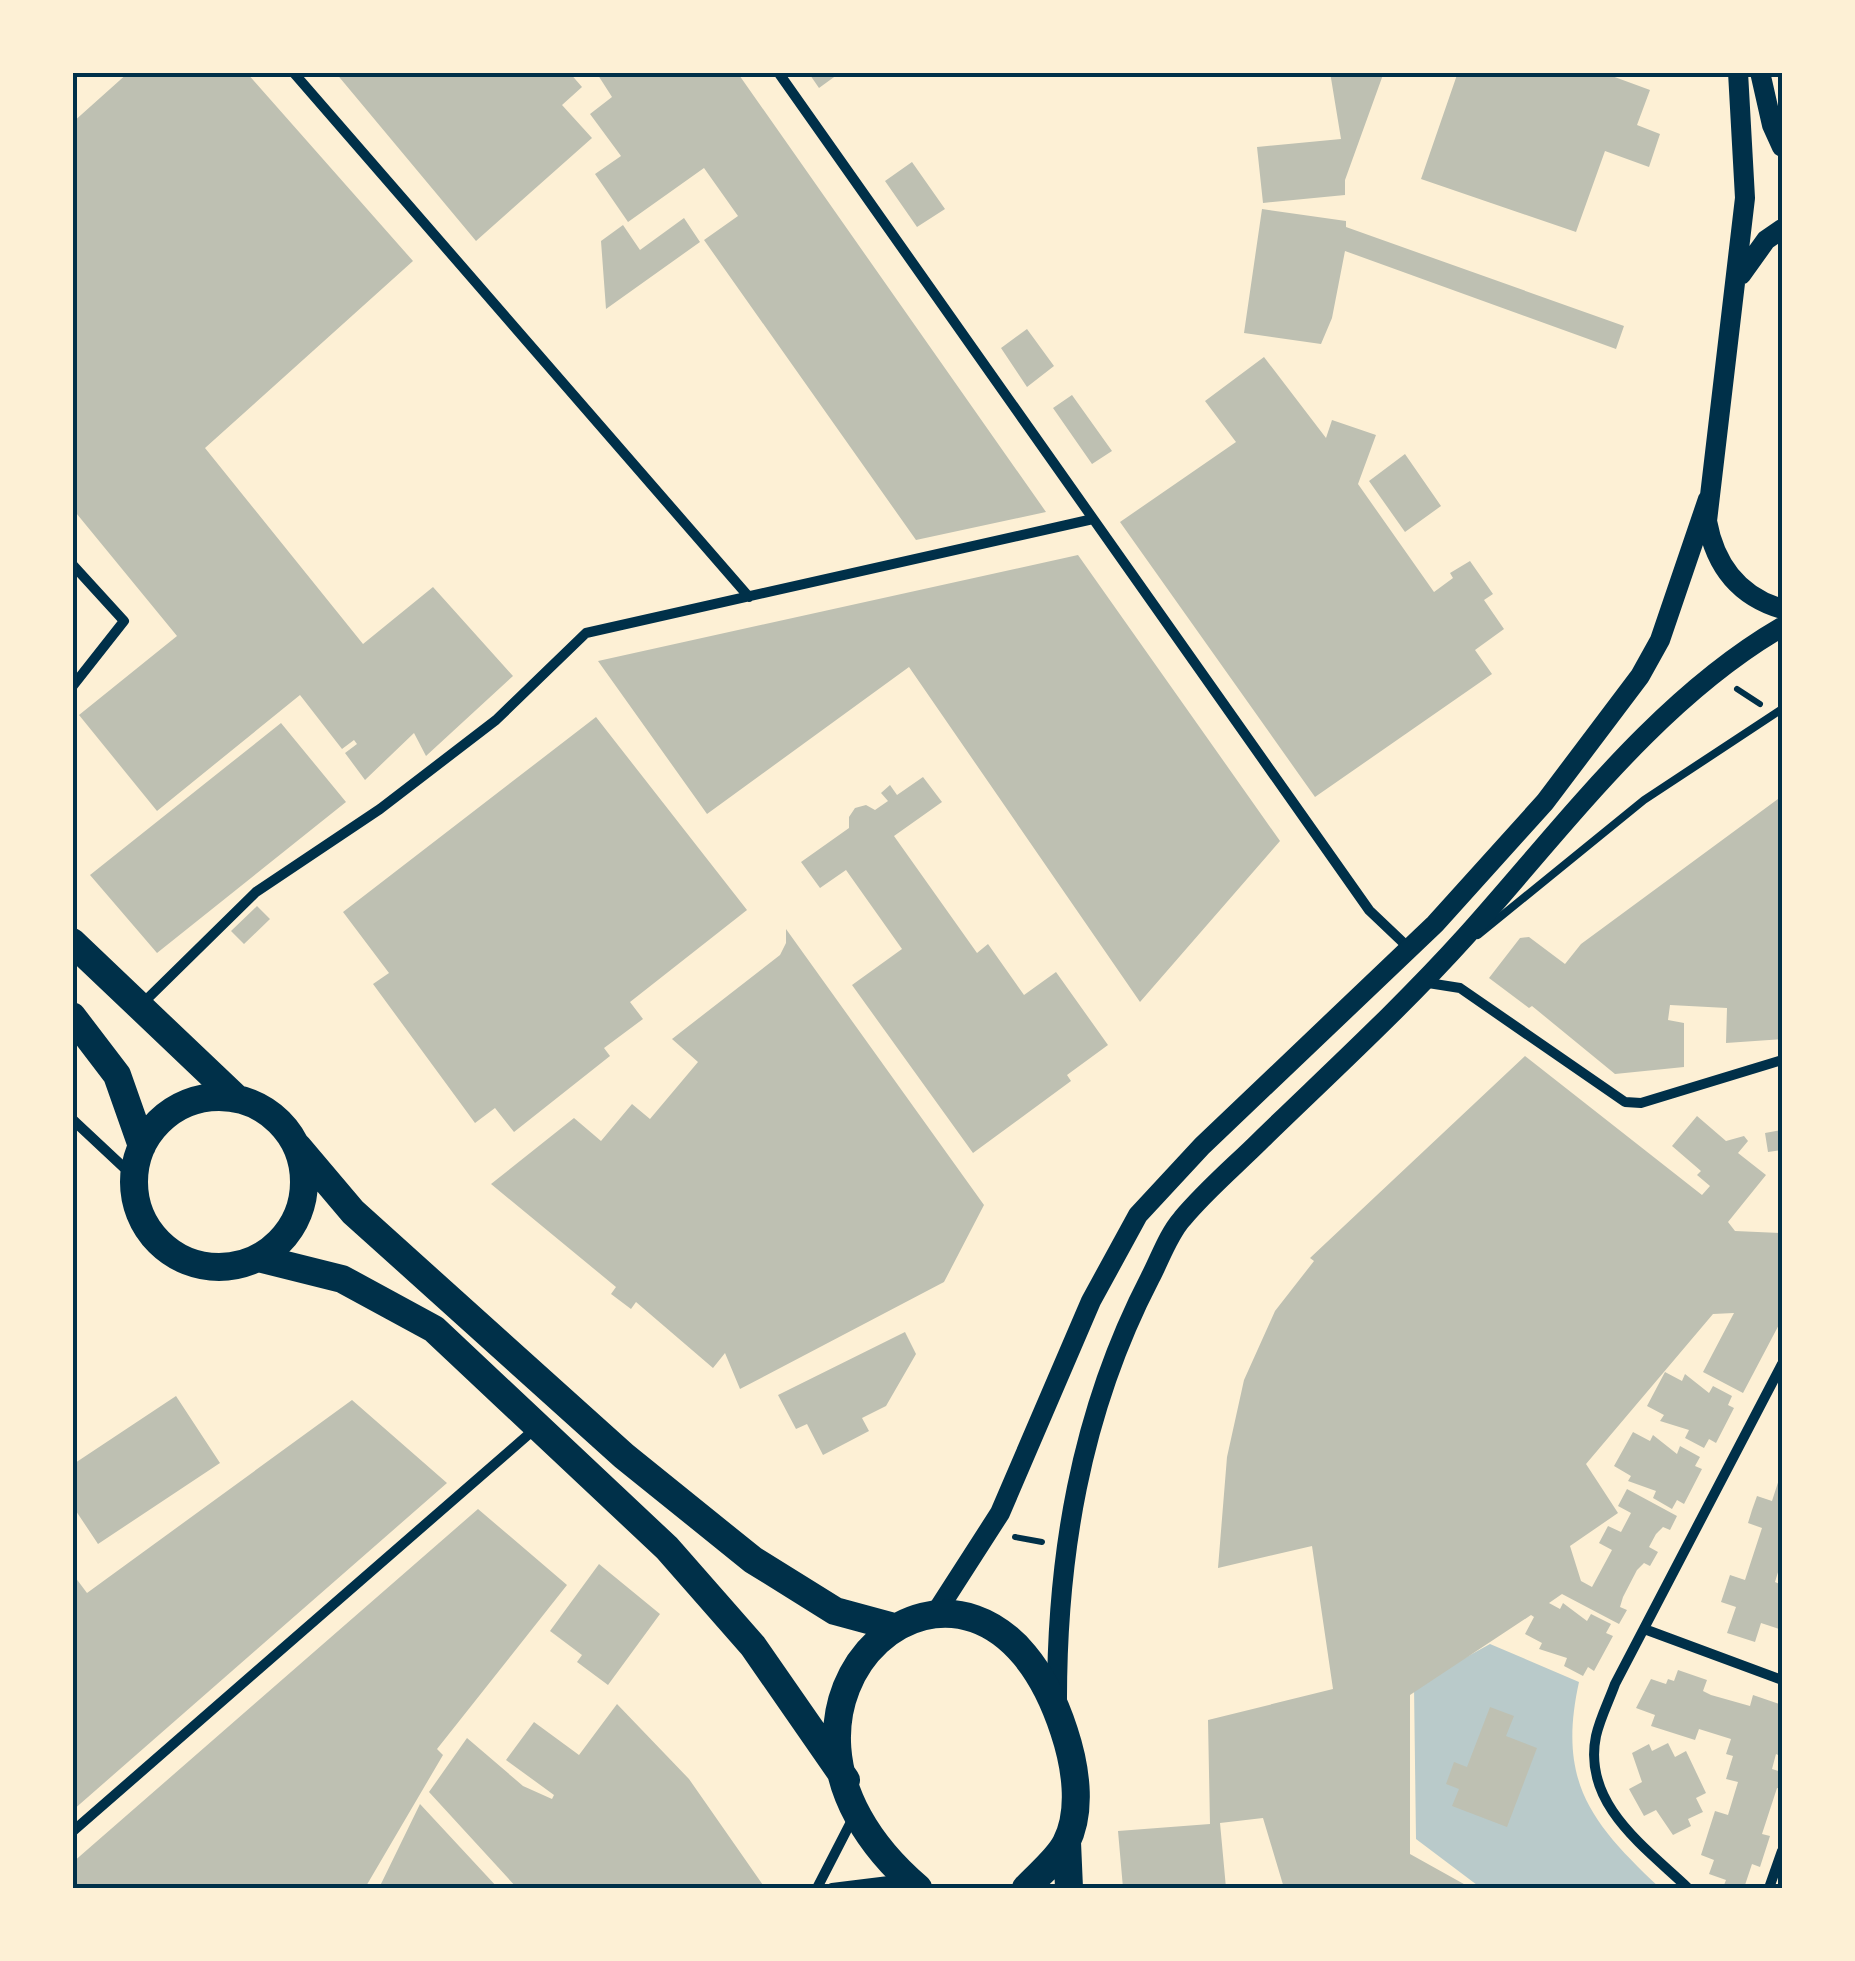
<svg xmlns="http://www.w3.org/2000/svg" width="1855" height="1961" viewBox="0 0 1855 1961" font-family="Arial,sans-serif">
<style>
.green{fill:#b9caca}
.building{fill:#bec0b2}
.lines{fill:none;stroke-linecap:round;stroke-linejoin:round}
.path{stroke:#003049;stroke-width:6}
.service{stroke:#003049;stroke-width:8}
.minor{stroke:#003049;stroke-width:10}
.secondary{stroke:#003049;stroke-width:20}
.trunk{stroke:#003049;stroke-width:28}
.neatline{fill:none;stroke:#003049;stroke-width:4}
</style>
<rect width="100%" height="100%" fill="#fdf0d5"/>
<!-- green -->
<path class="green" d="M1490,1644L1579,1682C1557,1782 1591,1823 1660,1888H1481L1416,1839L1414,1686Z"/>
<!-- building -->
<path class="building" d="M129,72H246L413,261L205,448L363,644L433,587L513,676L426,756L414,733L365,780L345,753L357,744L354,740L342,749L300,695L157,811L79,715L177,636L72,508V123Z
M335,72H569L582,87L562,105L592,138L476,241Z
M596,72H737L1046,512L916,540L704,240L738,216L704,168L628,222L595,174L621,156L590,114L612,97Z
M808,72H841L819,88Z
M1330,72H1384L1345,180V195L1263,203L1257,147L1341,139Z
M1458,72H1601L1650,90L1637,125L1660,134L1649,167L1605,151L1576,232L1421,179Z
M912,162L945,209L917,227L885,181Z
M1262,209L1346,221V227L1624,326L1616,349L1345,251L1332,318L1321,344L1244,333Z
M684,218L700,242L606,309L601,241L623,225L640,250Z
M1027,329L1054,366L1027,387L1001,348Z
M1264,357L1326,438L1332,420L1376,435L1358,484L1434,592L1453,578L1450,573L1470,561L1493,594L1484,600L1504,629L1475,650L1492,674L1315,797L1120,522L1236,442L1205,401Z
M1072,395L1112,451L1092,464L1053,408Z
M1405,454L1441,506L1405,532L1369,481Z
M1078,555L1280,841L1140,1002L909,667L707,814L598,661Z
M596,717L747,910L630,1002L643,1019L604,1048L610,1056L514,1132L495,1108L475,1123L373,984L389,973L343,912Z
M281,723L346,802L157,953L90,875Z
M923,777L942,802L894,836L977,953L988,944L1024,995L1056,972L1108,1045L1067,1075L1071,1081L973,1153L852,985L902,949L846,870L820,888L801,862L849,828V817L855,808L866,805L875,810L888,801L881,793L890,785L897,795Z
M1782,796V1039L1726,1043L1727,1008L1670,1005L1668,1020L1684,1023V1067L1615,1074L1532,1006L1529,1008L1489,978L1520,938L1529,937L1565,964L1581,944Z
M257,906L270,919L244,944L231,931Z
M786,929L984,1205L944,1282L740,1389L725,1353L713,1368L636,1302L631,1309L611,1294L616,1287L491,1184L574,1118L601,1141L632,1104L650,1119L698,1062L672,1039L780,955L786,943Z
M1525,1056L1702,1195L1710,1186L1697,1175L1701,1171L1672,1146L1697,1116L1726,1141L1744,1136L1748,1141L1738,1153L1766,1175L1728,1222L1735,1231L1782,1233V1319L1743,1393L1703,1372L1734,1313L1713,1314L1586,1464L1618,1513L1570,1546L1581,1581L1592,1587L1612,1550L1599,1543L1608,1526L1621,1532L1631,1513L1618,1506L1627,1489L1677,1516L1670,1530L1663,1527L1656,1534L1649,1547L1658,1552L1650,1566L1644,1563L1637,1570L1623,1597L1620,1607L1627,1610L1619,1624L1562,1594L1549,1603L1560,1609L1563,1603L1587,1621L1591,1614L1611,1624L1606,1633L1613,1636L1594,1671L1588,1667L1583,1676L1564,1666L1567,1658L1539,1649L1542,1643L1525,1634L1534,1617L1531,1615L1410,1695V1854L1471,1888H1284L1263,1818L1220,1823L1226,1888H1123L1118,1831L1210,1824L1208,1720L1333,1689L1312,1546L1218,1568L1227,1457L1244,1380L1275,1311L1314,1261L1310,1258Z
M1782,1130V1150L1768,1152L1765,1133Z
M905,1332L916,1354L886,1406L862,1418L869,1431L823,1455L807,1424L796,1429L778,1395Z
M1665,1372L1682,1381L1685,1374L1709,1393L1713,1386L1732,1396L1728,1405L1734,1408L1716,1443L1709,1439L1704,1448L1685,1438L1689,1430L1660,1421L1664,1415L1647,1406Z
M176,1396L220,1463L98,1544L72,1505V1465Z
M352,1400L447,1483L72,1811V1573L87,1593Z
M1633,1432L1650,1441L1653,1435L1677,1454L1680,1446L1700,1457L1695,1466L1702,1469L1684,1504L1677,1500L1672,1509L1653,1498L1656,1491L1628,1481L1631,1476L1614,1466Z
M1782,1470V1559L1775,1582L1782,1585V1630L1761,1623L1755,1642L1727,1633L1736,1607L1721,1602L1730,1575L1745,1580L1762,1528L1748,1523L1752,1510L1757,1496L1772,1501Z
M478,1509L567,1585L437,1749L443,1755L365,1888H72V1863Z
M599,1564L660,1614L608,1685L577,1662L582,1655L550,1631Z
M1678,1670L1707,1680L1703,1691L1711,1695L1750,1706L1753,1695L1782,1705V1757L1776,1754L1772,1769L1782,1772V1789L1777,1788L1762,1834L1770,1836L1760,1867L1752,1864L1744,1888L1724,1885L1726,1880L1709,1874L1714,1860L1701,1855L1715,1811L1728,1815L1738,1782L1726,1779L1733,1756L1726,1754L1731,1739L1699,1729L1695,1740L1651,1726L1655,1715L1636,1708L1651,1679L1666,1684L1668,1679L1674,1681Z
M617,1704L689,1779L765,1888H517L429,1792L467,1738L523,1786L552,1799L554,1795L506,1760L534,1722L579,1755Z
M1490,1707L1514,1716L1506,1736L1537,1748L1507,1827L1452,1806L1459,1789L1446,1784L1454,1762L1467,1767Z
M1668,1743L1675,1757L1686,1751L1706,1793L1696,1798L1703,1812L1688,1819L1691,1826L1673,1835L1656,1810L1644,1816L1629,1789L1642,1782L1632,1753L1649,1744L1652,1751Z
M420,1804L498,1888H379Z"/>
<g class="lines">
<!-- path -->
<path class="path" d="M1737,689L1760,704
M1015,1537L1042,1542"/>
<!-- service -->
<path class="service" d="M1478,935L1644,800L1782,709"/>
<!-- minor -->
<path class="minor" d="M293,72L749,597
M778,72L1369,910L1409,948
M72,564L124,621L72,687
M1422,982L1460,988L1625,1102L1641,1103L1782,1060
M143,1003L256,892L380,809L496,720L586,633L1093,519
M72,1119L134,1177
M1647,1630L1782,1680
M72,1832L537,1427
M817,1888L854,1816
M832,1888L905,1879
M1688,1888C1645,1847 1582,1804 1596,1736C1600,1718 1609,1701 1615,1684L1782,1364
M1769,1888L1782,1851"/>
<!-- secondary -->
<path class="secondary" d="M1738,72L1745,198L1707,521C1715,565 1738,596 1782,609
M1760,72L1772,125L1782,147
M1741,275L1766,240L1782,229
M937,1611L1000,1513L1091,1301L1138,1215L1202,1146L1435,924L1545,802L1640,676L1660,640L1708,499
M1057,1709C1056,1559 1080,1413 1150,1278C1160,1259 1168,1235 1182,1219C1206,1190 1236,1165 1262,1139C1331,1072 1402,1007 1466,936C1562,829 1656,700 1782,627"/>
<!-- trunk -->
<path class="trunk" d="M72,942L236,1098
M72,1016L117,1075L142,1146
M134 1182a85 85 0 1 1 170 0a85 85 0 1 1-170 0Z
M298,1147L353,1212L624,1456L753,1560L835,1611L894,1627
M258,1258L342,1279L434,1329L667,1548L753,1646L846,1780
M1067,1842L1069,1888
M918,1888C701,1702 979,1469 1064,1731C1075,1764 1083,1810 1066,1843C1058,1859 1038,1875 1026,1888"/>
</g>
<!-- border -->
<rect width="1855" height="1961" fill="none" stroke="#fdf0d5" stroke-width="150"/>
<rect x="75" y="75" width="1705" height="1811" class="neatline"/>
</svg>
